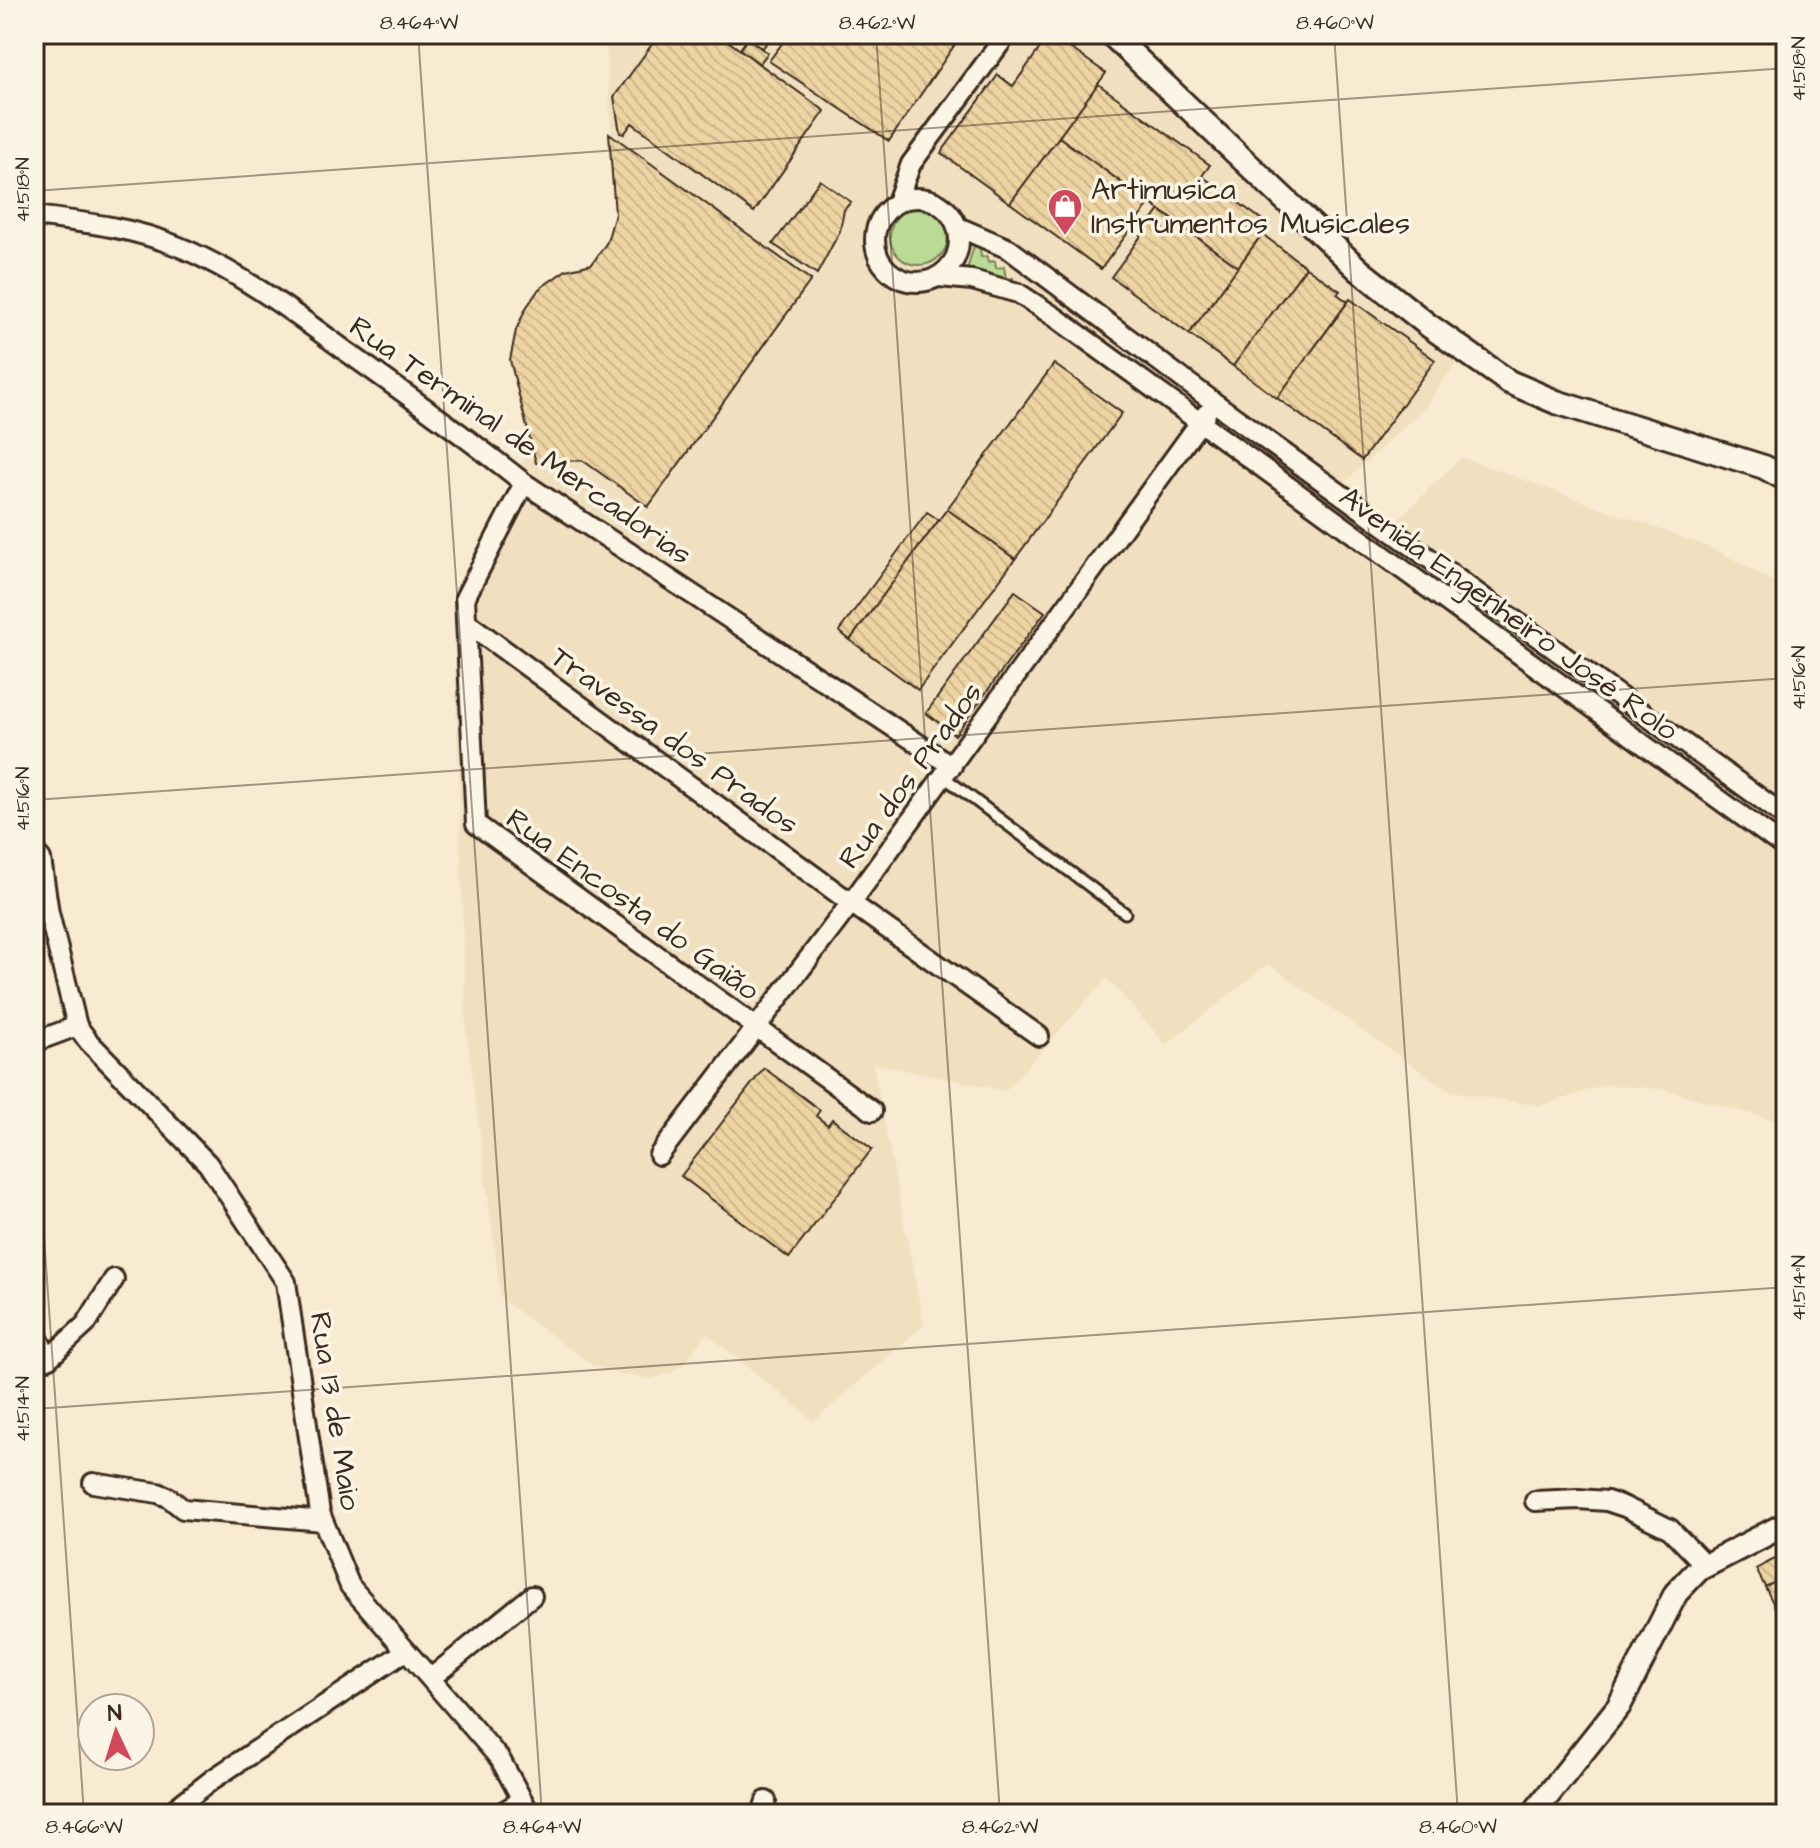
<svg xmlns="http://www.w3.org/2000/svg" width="1820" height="1848" viewBox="0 0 1820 1848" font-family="'Architects Daughter',sans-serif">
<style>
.built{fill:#f1e0c0}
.grass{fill:#badb95;stroke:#7a825a;stroke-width:2}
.building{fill:url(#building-back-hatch);stroke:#3b2a1e;stroke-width:2}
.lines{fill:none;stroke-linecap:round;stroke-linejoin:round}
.service-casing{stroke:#3b2a1e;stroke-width:15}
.minor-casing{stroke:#3b2a1e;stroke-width:24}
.tertiary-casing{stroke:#3b2a1e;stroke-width:28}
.service{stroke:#fcf5e5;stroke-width:9}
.minor{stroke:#fcf5e5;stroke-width:18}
.tertiary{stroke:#fcf5e5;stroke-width:22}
.ticks{fill:none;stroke:#3b2a1e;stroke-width:2;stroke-opacity:0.45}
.labels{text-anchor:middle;stroke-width:7;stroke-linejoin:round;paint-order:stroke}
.poi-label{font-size:30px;fill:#3b2a1e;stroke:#fcf5e5;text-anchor:start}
.street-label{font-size:30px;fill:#3b2a1e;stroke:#fcf5e5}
.neatline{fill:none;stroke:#3b2a1e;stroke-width:3}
.ticks-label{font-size:20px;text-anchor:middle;fill:#3b2a1e}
</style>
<defs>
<pattern id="building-back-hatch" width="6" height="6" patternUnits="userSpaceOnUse" patternTransform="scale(2)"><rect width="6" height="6" fill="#edd4a2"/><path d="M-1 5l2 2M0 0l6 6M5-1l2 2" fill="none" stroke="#ccb68b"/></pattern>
</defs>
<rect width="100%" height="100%" fill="#f8ebd1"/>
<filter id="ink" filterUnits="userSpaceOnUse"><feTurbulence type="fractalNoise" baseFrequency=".0125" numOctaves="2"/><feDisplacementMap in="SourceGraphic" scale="16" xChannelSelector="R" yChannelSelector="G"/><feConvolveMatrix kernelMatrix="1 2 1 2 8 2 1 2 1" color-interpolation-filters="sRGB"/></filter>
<g filter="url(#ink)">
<!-- built -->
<path class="built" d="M606,34H1092L1112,50L1241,174L1363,283L1458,360L1426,406L1346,481L1398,520L1461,457L1714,549L1786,588V1124L1663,1089L1605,1085L1541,1106L1449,1091L1268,964L1166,1045L1107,978L1005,1091L873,1063L924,1325L814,1421L706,1333L685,1363L671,1373L652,1379L622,1375L592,1365L501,1299L466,1028L453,593L532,444L518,400L510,360L566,270L592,264L607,242L615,214Z"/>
<!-- grass -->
<path class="grass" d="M890 236a29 29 0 1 1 58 0a29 29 0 1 1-58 0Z
M975,242L991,249H980L981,257L987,256L988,262L995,261L996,268L1004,267L1006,279L1013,278L1014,286L970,275L967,270Z"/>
<!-- building -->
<path class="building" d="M647,34H718L825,111L754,212L632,123L624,134L620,133L614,97L655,40Z
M743,34H773L762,49Z
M789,34H962L889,141L769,61Z
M1050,34L1106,73L1010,203L941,153L998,75L1013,86Z
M748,38L768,53L759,64L740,49Z
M1098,84L1210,165L1202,176L1269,225L1238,267L1059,137Z
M609,133L811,280L648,507L582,460L536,463L510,360L516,330L526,308L539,289L566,270L592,264L607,242L615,214Z
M1059,137L1150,203L1101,269L1010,203Z
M820,180L851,202L844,210L840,231L817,274L773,244Z
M1160,210L1238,267L1189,334L1111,277Z
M1262,234L1306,267L1233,366L1189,334Z
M1306,267L1340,291L1337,294L1348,302L1277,398L1233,366Z
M1350,299L1435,360L1362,460L1277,398Z
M1054,364L1122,413L1015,559L947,509Z
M947,509L1015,559L918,690L850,640Z
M927,512L939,520L850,640L839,631Z
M1015,591L1045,612L955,735L926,713Z
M764,1068L820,1110L816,1116L828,1125L832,1119L872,1149L789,1258L681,1176Z
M1786,1553V1577L1765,1587L1756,1569Z
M1786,1577V1599L1774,1605L1765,1587Z
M1786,1599V1622L1783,1623L1774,1605Z"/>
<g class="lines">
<!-- service casing -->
<g class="service-casing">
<path id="service" d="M944,777L1125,913"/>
</g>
<!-- minor casing -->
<g class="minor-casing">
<path id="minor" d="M875 240a42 42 0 1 1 84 0a42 42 0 1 1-84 0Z
M897,202L911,164L1007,34
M34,216C82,222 131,227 177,246C239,271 294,313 347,352C407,395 467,437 524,483L952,766
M958,227L1009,249L1215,403L1786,817
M939,277L972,280L1018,293L1055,317L1786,848
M524,483L465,598L476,824L872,1111
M466,622L851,903L1039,1036
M34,851L41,859L49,913L77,1026L89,1042L208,1164L286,1282L320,1513L350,1586L500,1759L530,1814
M34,1042L77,1026
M659,1155L851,903L1206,414
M34,1330L48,1359L86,1324L114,1279
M93,1483L158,1493L168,1497L183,1509L323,1521
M1535,1501L1578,1499L1607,1501L1625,1507L1670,1529L1705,1565
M431,1678L532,1596
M168,1814L213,1779L406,1651
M499,1814L521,1801
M762,1814L766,1801"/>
</g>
<!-- tertiary casing -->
<g class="tertiary-casing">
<path id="tertiary" d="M1111,34L1359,270L1428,325L1509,382L1556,402L1764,467L1786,479
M1533,1814L1619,1706L1676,1593L1699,1569L1786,1524"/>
</g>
<!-- service -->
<use href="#service" class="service"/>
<!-- minor -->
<use href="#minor" class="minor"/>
<!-- tertiary -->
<use href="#tertiary" class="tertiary"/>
</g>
</g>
<!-- ticks -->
<path class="ticks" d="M418,34L542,1814M876,34L1000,1814M1334,34L1458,1814M34,191L1786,68M34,800L1786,678M34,1092L84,1814M34,1409L1786,1287"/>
<!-- icons -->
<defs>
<g id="shop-pin" transform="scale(1.8)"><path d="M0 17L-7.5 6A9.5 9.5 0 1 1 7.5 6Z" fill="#d1495b" stroke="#fcf5e5"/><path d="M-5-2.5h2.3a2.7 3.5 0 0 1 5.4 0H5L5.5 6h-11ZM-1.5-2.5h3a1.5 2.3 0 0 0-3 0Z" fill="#fff"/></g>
</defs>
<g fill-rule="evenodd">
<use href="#shop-pin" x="1065" y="206"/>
</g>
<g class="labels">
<!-- poi labels -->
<g class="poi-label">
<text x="1091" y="199">Artimusica<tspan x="1091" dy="34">Instrumentos Musicales</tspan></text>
</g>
<!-- street labels -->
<g class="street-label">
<text transform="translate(521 440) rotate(35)" y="10">Rua Terminal de Mercadorias</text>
<text transform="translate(1509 613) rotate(36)" y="10">Avenida Engenheiro José Rolo</text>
<text transform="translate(675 740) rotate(36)" y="10">Travessa dos Prados</text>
<text transform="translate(910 775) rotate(-54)" y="10">Rua dos Prados</text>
<text transform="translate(633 904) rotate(36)" y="10">Rua Encosta do Gaião</text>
<text transform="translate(336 1411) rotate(81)" y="10">Rua 13 de Maio</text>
</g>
</g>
<!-- margin -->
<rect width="1820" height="1848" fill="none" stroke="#fcf5e5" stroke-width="88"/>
<!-- north arrow -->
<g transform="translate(116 1732) rotate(356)"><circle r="38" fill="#fcf5e5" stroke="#afa495" stroke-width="2"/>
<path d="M0-6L14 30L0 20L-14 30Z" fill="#d1495b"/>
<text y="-12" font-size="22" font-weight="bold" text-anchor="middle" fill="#3b2a1e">N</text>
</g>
<rect x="44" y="44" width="1732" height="1760" class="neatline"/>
<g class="ticks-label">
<text x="419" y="29">8.464°W</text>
<text x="877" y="29">8.462°W</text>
<text x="1335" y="29">8.460°W</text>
<text transform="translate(1798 69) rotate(-90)" y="7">41.518°N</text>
<text transform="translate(22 190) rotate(-90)" y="7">41.518°N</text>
<text transform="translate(1798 678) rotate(-90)" y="7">41.516°N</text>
<text transform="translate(22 799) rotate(-90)" y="7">41.516°N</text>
<text transform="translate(1798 1288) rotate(-90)" y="7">41.514°N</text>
<text transform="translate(22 1409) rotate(-90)" y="7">41.514°N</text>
<text x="84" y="1833">8.466°W</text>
<text x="542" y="1833">8.464°W</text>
<text x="1000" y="1833">8.462°W</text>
<text x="1458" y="1833">8.460°W</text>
</g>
</svg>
